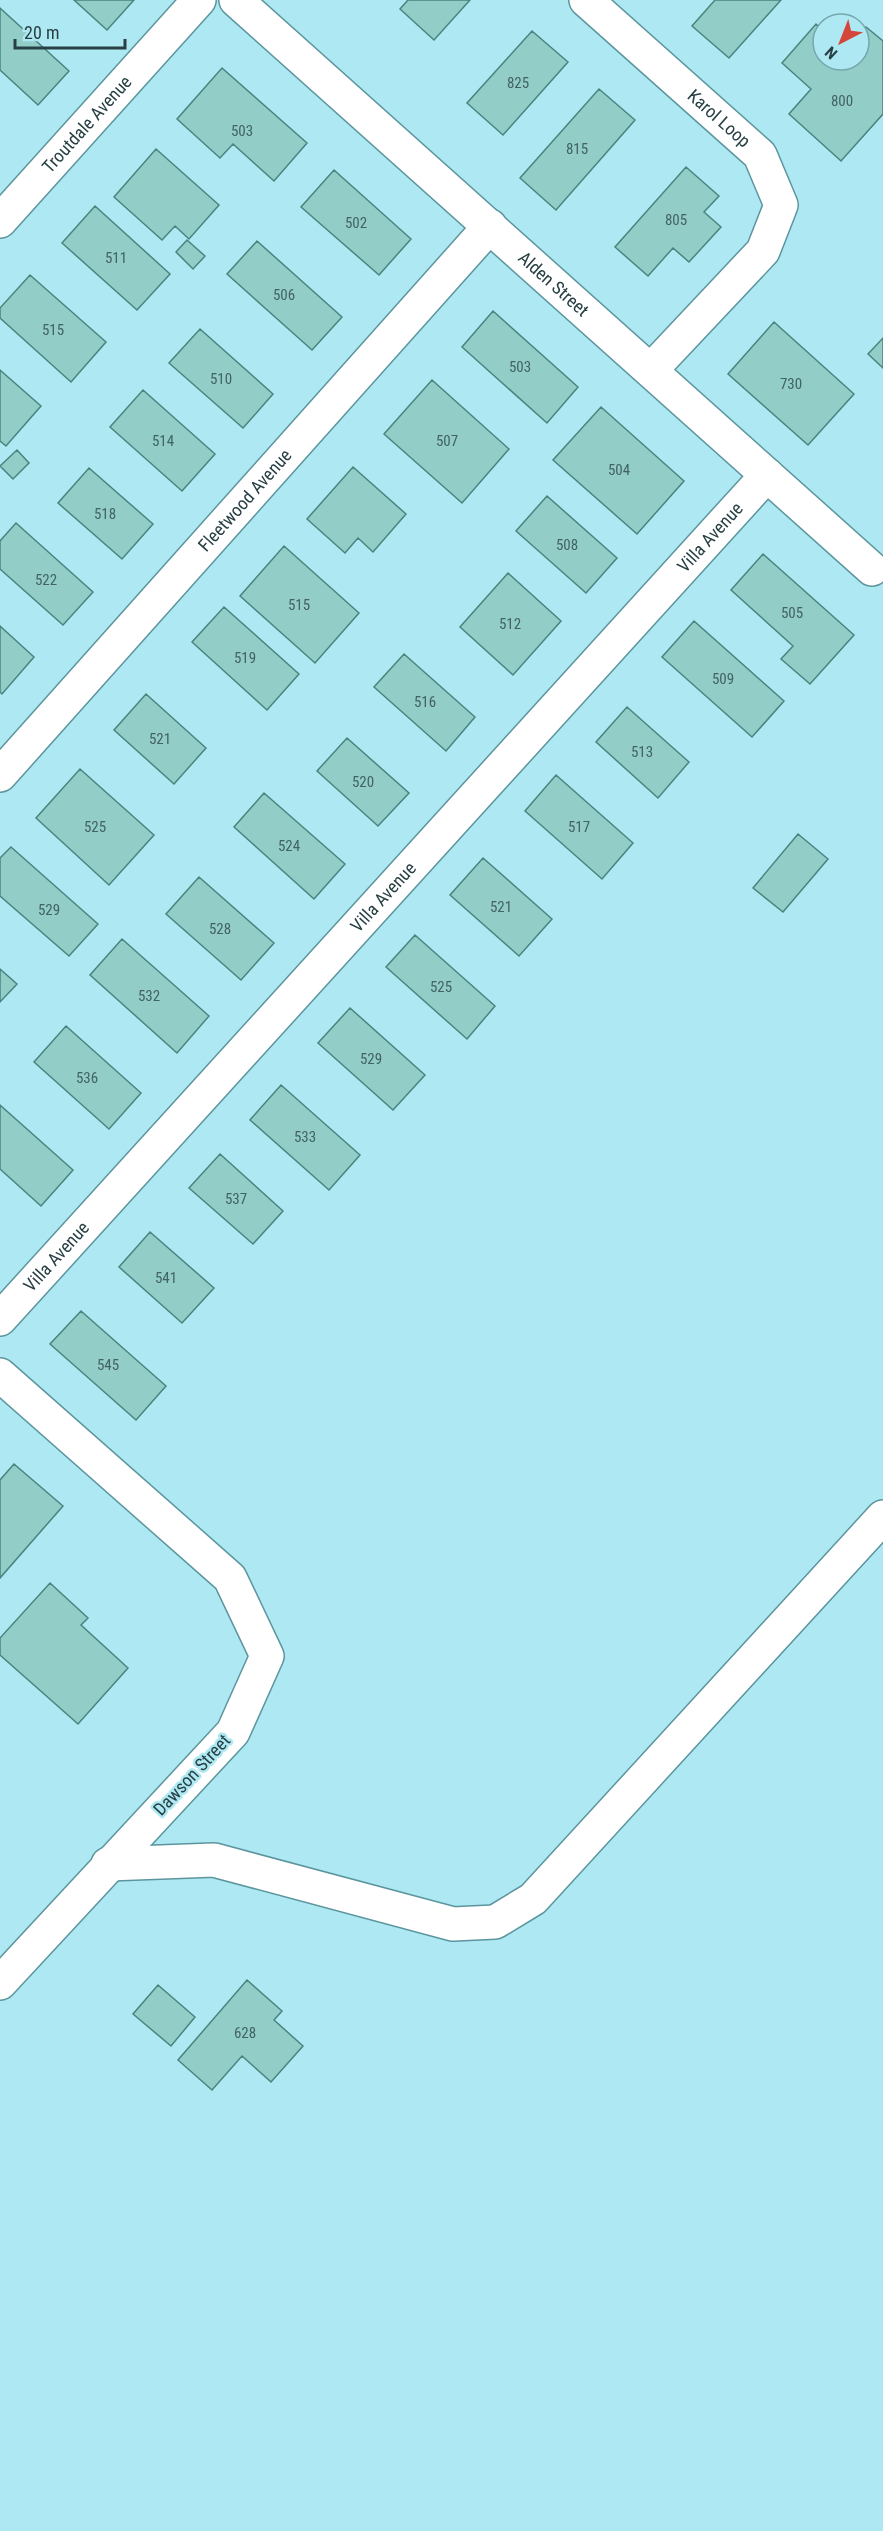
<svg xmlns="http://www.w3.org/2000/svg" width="883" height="2531" viewBox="0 0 883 2531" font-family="'Roboto Condensed',sans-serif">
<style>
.building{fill:#92cdc8;stroke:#4a847f;stroke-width:1.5}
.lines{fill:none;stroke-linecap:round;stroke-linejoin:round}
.minor-casing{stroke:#5c959e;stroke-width:36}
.minor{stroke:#fff;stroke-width:33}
.labels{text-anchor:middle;stroke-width:5;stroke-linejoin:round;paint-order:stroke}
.number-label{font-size:15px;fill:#426365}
.street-label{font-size:18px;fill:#284044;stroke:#aee9f3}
</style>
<rect width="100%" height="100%" fill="#aee9f3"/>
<!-- building -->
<path class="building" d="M74,0H134L107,30Z
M408,0H470L434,40L400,9Z
M715,0H781L729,58L692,26Z
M0,8L69,71L38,105L0,70Z
M816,24L823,31V60H859V35L866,27L883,41V114L841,161L789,114L811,89L782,63Z
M532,31L568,62L503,135L467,103Z
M222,68L307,143L274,181L233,144L220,158L177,119Z
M599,89L635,120L556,210L520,178Z
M156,149L219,205L189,239L175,226L162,240L114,197Z
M686,167L719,196L704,212L721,227L689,262L673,248L648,276L615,247Z
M334,170L411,239L379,275L301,207Z
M95,206L170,274L137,310L62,243Z
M187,240L205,256L193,269L176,252Z
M257,241L342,317L312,350L227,274Z
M30,275L106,342L71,382L0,318V308Z
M493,311L578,387L547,423L462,347Z
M774,322L854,394L808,445L728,374Z
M200,329L273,394L243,428L169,363Z
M883,338V368L868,354Z
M0,370L41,406L6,446L0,441Z
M432,380L509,449L462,503L384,434Z
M143,390L215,454L182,491L110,427Z
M601,407L684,481L637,534L553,460Z
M17,450L29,463L13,479L0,466Z
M353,467L406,514L373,552L358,538L345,553L307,519Z
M89,468L153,524L122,559L58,503Z
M547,496L617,558L586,593L516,531Z
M16,523L93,592L63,625L0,569V541Z
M284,546L359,613L315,663L240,596Z
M763,554L854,635L810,684L781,659L793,646L731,590Z
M508,573L561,621L513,675L460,627Z
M224,607L299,674L267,710L192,642Z
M694,621L784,701L752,737L662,657Z
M0,626L34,657L2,694L0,692Z
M404,654L475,717L446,751L374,687Z
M146,694L206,748L174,784L114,730Z
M627,707L689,762L658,798L596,742Z
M347,738L409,793L378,826L317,771Z
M80,769L154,835L109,885L36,818Z
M556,775L633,843L602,879L525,811Z
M264,793L345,864L314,899L234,827Z
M798,834L828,859L783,912L753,888Z
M11,847L98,924L69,956L0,896V858Z
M483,858L552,919L519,956L450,895Z
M199,877L274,943L241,980L166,914Z
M415,935L495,1006L467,1039L386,967Z
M122,939L209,1016L177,1053L90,975Z
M0,969L17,984L0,1002Z
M350,1008L425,1075L393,1110L318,1043Z
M66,1026L141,1093L109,1129L34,1062Z
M281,1085L360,1155L329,1190L250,1120Z
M0,1105L73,1170L41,1206L0,1169Z
M220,1154L283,1211L253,1244L189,1188Z
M150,1232L214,1288L182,1323L119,1267Z
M81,1311L166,1386L136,1420L50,1344Z
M14,1464L63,1506L0,1578V1480Z
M50,1583L88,1618L81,1625L128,1668L78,1724L0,1655V1638Z
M247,1980L282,2011L274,2020L303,2046L271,2082L242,2056L212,2090L178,2060Z
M158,1985L195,2017L171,2046L133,2014Z"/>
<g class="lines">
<!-- minor casing -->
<g class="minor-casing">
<g id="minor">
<path id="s1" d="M236,0L872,569"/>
<path id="s2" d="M586,0L760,155L781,205L763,251L651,370"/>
<path id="s3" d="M0,221L199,0"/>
<path id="s4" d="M0,775L490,226"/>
<path id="s5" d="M0,1319L767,475"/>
<path d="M0,1375L230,1578L267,1656L233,1732L0,1983"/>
<path d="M108,1864L214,1860L453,1924L495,1922L533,1899L883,1517"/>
</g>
</g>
<!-- minor -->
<use href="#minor" class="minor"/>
</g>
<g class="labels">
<!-- number labels -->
<g class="number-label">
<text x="518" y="88">825</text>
<text x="842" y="106">800</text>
<text x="242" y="136">503</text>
<text x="577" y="154">815</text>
<text x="676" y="225">805</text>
<text x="356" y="228">502</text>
<text x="116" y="263">511</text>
<text x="284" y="300">506</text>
<text x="53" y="335">515</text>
<text x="520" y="372">503</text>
<text x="221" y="384">510</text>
<text x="791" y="389">730</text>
<text x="163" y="446">514</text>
<text x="447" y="446">507</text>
<text x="619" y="475">504</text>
<text x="105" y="519">518</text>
<text x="567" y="550">508</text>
<text x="46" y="585">522</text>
<text x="299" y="610">515</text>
<text x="792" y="618">505</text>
<text x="510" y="629">512</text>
<text x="245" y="663">519</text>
<text x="723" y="684">509</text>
<text x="425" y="707">516</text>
<text x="160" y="744">521</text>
<text x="642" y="757">513</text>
<text x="363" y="787">520</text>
<text x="95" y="832">525</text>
<text x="579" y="832">517</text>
<text x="289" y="851">524</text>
<text x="501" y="912">521</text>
<text x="49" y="915">529</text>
<text x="220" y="934">528</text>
<text x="441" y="992">525</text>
<text x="149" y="1001">532</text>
<text x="371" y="1064">529</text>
<text x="87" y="1083">536</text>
<text x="305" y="1142">533</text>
<text x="236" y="1204">537</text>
<text x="166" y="1283">541</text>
<text x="108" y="1370">545</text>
<text x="245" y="2038">628</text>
</g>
<!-- street labels -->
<g class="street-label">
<text dy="6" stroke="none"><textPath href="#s2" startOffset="178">Karol Loop</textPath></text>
<text dy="6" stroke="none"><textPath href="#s3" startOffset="130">Troutdale Avenue</textPath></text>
<text dy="6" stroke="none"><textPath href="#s1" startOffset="426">Alden Street</textPath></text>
<text dy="6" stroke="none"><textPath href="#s4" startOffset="368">Fleetwood Avenue</textPath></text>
<text dy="6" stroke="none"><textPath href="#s5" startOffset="1056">Villa Avenue</textPath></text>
<text dy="6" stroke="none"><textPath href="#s5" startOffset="570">Villa Avenue</textPath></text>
<text dy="6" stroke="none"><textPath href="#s5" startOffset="84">Villa Avenue</textPath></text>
<text transform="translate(192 1775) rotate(-47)" y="6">Dawson Street</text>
</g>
</g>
<!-- north arrow -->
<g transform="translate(841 42) rotate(222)"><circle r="28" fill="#aee9f3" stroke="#78a5ad" stroke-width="1.5"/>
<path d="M0-4.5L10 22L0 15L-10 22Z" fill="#d4463a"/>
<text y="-9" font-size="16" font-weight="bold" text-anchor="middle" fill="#284044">N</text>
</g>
<!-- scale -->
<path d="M15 39v9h110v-9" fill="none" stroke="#284044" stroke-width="3"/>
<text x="24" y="39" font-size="18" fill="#284044" stroke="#aee9f3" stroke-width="4.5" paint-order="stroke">20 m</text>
</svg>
